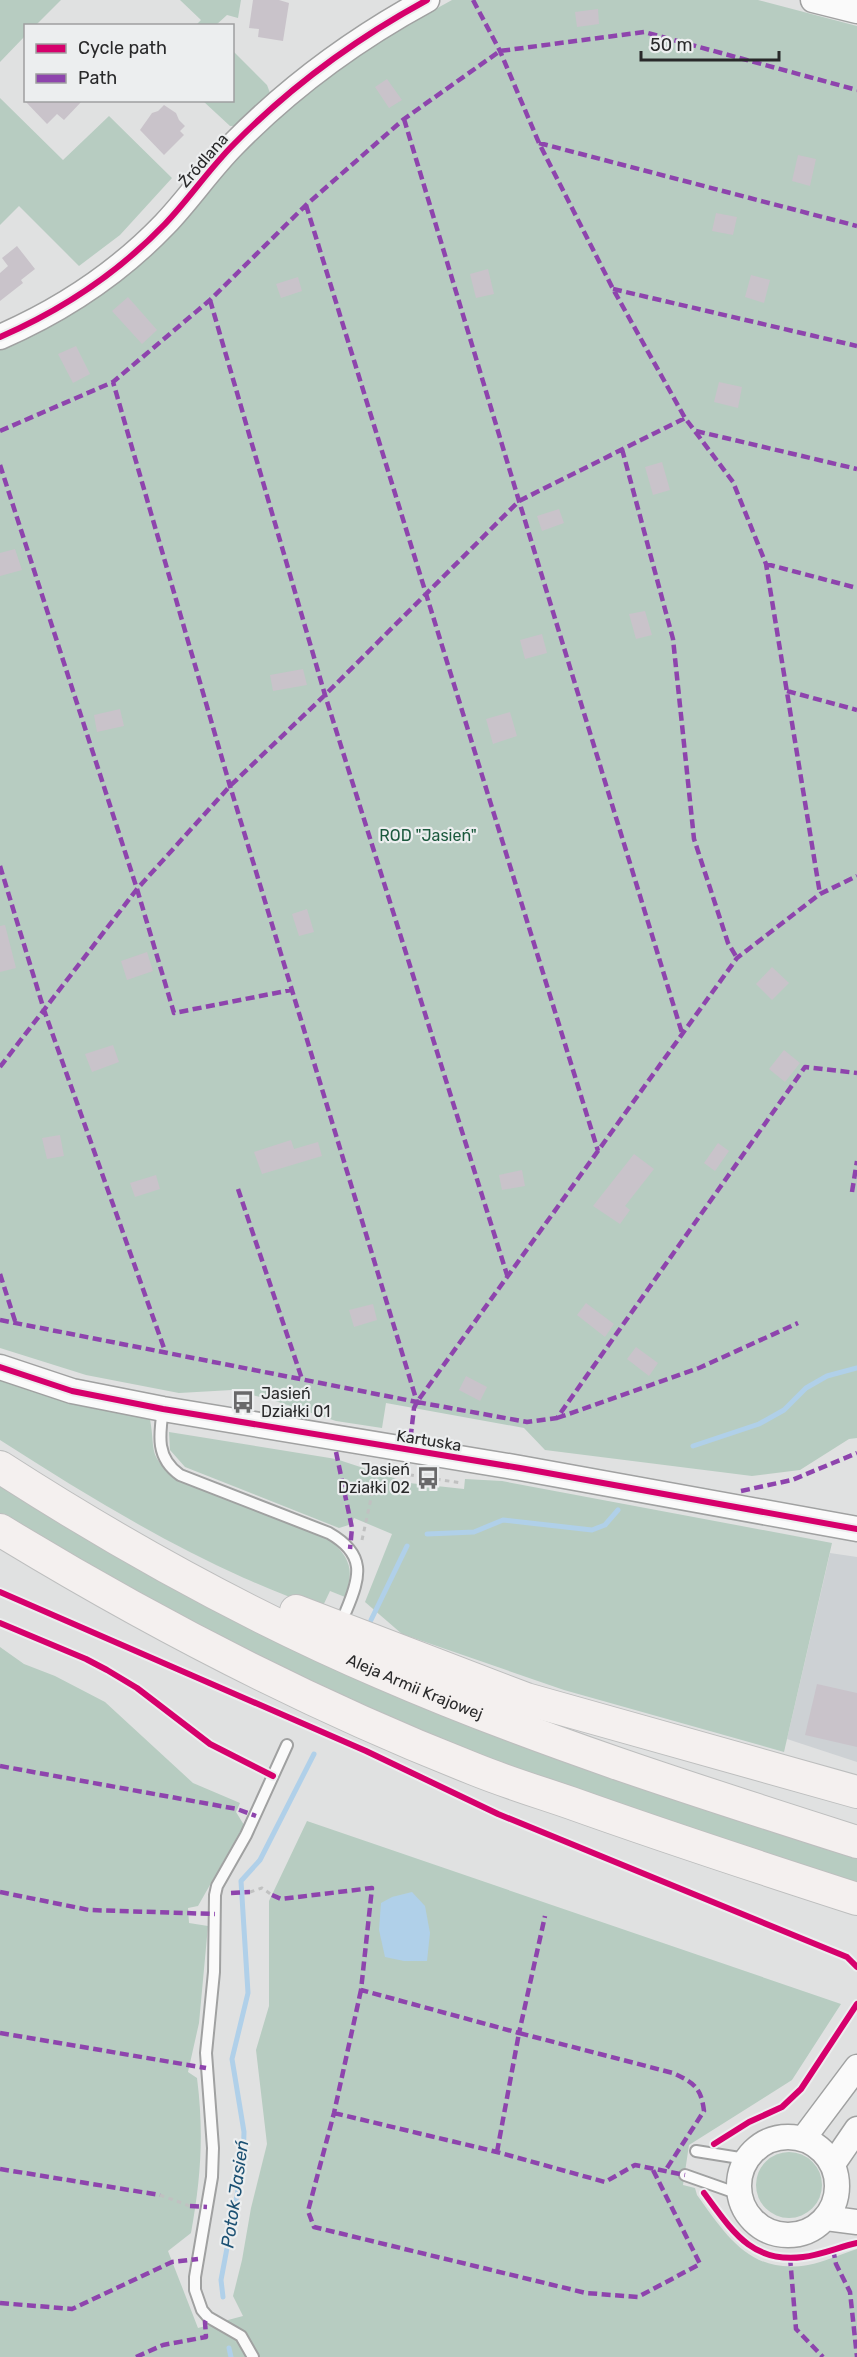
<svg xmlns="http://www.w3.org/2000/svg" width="857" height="2357" viewBox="0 0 857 2357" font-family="Rubik,sans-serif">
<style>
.built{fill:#cdd1d4}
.green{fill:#b7ccc1}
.water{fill:#b0d0e9}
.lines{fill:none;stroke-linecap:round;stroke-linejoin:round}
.stream{stroke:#b0d0e9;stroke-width:5}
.building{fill:#c9c3ca}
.service-casing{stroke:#a0a1a1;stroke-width:14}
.tertiary-casing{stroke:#a0a1a1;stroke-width:27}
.primary-casing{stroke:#bdbebe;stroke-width:34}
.path{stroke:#c0c1c1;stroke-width:3;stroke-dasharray:4.5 4.5;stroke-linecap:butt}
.service{stroke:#fafafa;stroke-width:10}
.tertiary{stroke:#fafafa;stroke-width:24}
.primary{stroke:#f4f0ef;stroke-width:32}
.quiet{stroke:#8e44ad;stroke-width:4.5;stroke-dasharray:9 4.5;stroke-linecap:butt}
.cycleway-casing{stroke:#eceeef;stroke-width:10}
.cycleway{stroke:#d6006c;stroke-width:6}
.labels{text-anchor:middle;stroke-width:4.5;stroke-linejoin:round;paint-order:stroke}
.street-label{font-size:16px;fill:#29292a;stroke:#eceeef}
.park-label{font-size:16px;fill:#1b593d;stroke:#eceeef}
.poi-label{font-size:16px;fill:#29292a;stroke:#eceeef;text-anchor:start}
.water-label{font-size:18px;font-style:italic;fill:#1c5173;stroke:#eceeef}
</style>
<rect width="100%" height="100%" fill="#e0e1e1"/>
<!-- built -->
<path class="built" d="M830,1553L857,1557V1762L787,1739Z"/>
<!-- green -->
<path class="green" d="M0,0H61L36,25L26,26L25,36L0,62Z
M180,0H241L238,18L227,15L216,25H196L201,20Z
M452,0H758L857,26V1438L849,1439L800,1470L752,1476L545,1450L524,1428L386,1403L382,1428L336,1421L272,1400L232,1390L179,1393L86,1375L0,1348V347L32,334L252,139L319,84L394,32Z
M233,51L267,85L270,93L235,126H230L203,101L232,100Z
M0,98L63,160L109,116L172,178L120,235L79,266L19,206L0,225Z
M0,1378L65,1401L150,1419C156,1454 147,1454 177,1479L330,1539C351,1560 354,1569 345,1597L330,1591L321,1610C295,1599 269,1589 244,1578C159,1540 78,1490 0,1440Z
M169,1432L336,1459L409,1483L464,1489L465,1479L502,1481L832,1543L784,1752L564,1690L402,1634L365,1602L392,1534L354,1518L352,1524L339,1528L185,1467L170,1450Z
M0,1480L606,1773L857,1857V1889L598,1803L406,1728L270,1666L83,1567L0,1514Z
M0,1647L24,1664L55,1676L105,1702L193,1783L240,1803L236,1812L244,1825L198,1906L188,1908L189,1923L208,1926L199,2023L188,2072L197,2078C204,2133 201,2178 191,2233L168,2251L198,2328L243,2316L233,2296L242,2260L251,2208L267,2144L256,2050L269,2006V1901L307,1821L841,2004L792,2080L689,2145L683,2185L695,2188L697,2195C726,2235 750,2275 808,2265C824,2262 841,2254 857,2249V2357H0Z
M756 2185a33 33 0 1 1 66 0a33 33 0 1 1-66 0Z"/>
<!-- water -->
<path class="water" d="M412,1892L425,1906L430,1933L427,1961H404L385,1957L379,1930L381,1903L392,1897Z"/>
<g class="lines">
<!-- stream -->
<path class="stream" d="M693,1446L759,1424L784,1410L806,1388L827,1376L857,1368
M427,1534L474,1532L503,1520L592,1530L605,1525L618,1510
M371,1620L407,1546
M223,2297L221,2280L243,2163L244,2132L232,2059L248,1993L241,1881L260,1860L314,1754
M229,2348L231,2357"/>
</g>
<!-- building -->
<path class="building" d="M253,0H279L289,3L283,41L258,37L259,29L249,28Z
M598,9L599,24L577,27L575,12Z
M387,79L402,100L389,108L375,87Z
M24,100H83L64,120L57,114L47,124Z
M164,105L176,113L179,120L185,126L180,131L184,135L164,155L140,130L152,113L158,111Z
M798,155L816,159L810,186L792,181Z
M716,213L737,217L733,235L712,231Z
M17,246L35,269L21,280L23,283L0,301V273L8,266L2,258Z
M488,269L494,294L476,298L470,274Z
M751,275L770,280L764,303L745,297Z
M298,277L302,291L281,298L276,284Z
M128,297L157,330L142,344L112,311Z
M76,346L90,374L73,383L58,354Z
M719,382L742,387L738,408L714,402Z
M662,462L670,490L653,495L645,467Z
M559,509L564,523L542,531L537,516Z
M15,549L22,570L0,576V553Z
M645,611L652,635L636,639L629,614Z
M542,634L547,653L525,659L520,640Z
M303,669L307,685L273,691L270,675Z
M120,709L124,726L97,732L94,715Z
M510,712L517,736L493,744L486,719Z
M307,909L314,932L299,936L292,914Z
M5,925L16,968L0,972V926Z
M147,952L153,971L127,980L121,961Z
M772,967L789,983L772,1000L756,984Z
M113,1045L119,1062L92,1072L85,1054Z
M784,1050L800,1063L785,1082L769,1069Z
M60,1135L64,1156L47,1159L42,1138Z
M291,1140L294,1149L318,1142L322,1156L262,1174L254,1152Z
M718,1143L729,1151L715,1171L704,1163Z
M634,1154L654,1169L625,1206L630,1210L620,1224L593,1206Z
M522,1170L525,1186L502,1190L499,1175Z
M156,1175L160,1189L135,1197L130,1183Z
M586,1303L614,1324L605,1337L577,1315Z
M373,1304L377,1320L354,1327L349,1310Z
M636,1347L658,1363L649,1376L627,1359Z
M466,1376L487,1387L480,1401L459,1390Z
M817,1684L857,1693V1747L805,1735Z"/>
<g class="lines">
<!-- service casing -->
<g class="service-casing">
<path id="service" d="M163,1409C159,1436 156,1458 180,1475L329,1533C366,1554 361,1576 346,1611
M696,2151L746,2159
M685,2175L739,2194
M253,2357L241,2336L208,2317L202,2310L195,2290V2277L212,2177L213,2148L206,2053L214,1972L215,1895L217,1886L246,1835L287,1745"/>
</g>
<!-- tertiary casing -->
<g class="tertiary-casing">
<path id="tertiary" d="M813,0L857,11
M0,337C62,310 118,273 165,224C189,199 209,169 234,144C290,87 357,38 427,0
M0,1367L72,1391L163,1409L520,1468L857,1529
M739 2186a49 49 0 1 1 98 0a49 49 0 1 1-98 0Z
M803,2139L857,2067
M833,2164L857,2129
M826,2218L857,2222"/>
</g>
<!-- primary casing -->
<g class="primary-casing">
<g id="primary">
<path id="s1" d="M0,1467C121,1545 249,1616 382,1673C536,1740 697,1791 857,1842"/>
<path d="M0,1530C151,1622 309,1704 474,1769C506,1782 539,1792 571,1803C666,1837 761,1868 857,1899"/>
<path d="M296,1611L526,1699L857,1792"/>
</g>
</g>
<!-- path -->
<path class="path" d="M392,1470L411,1475L461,1483
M362,1540L378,1466
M250,1892L262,1888L272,1895
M160,2195L190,2206"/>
<!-- service -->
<use href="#service" class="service"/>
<!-- tertiary -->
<use href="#tertiary" class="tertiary"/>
<!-- primary -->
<use href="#primary" class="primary"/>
<!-- quiet -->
<path class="quiet" d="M473,0L500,51L539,143L613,289L685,418L733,482L766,564L820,894
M404,119L519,501L682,1033
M539,143L857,226
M306,205L598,1151
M613,289L857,346
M210,300L325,695L508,1278
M0,431L113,382L210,300L306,205L404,119L500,51L644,32L857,90
M696,431L857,469
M622,449L673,639L694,839L728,943L737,958
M0,465L137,889L174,1013L291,990
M766,564L857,588
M787,691L857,710
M0,866L44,1010L165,1351
M0,1067L137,889L230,786L325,695L519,501L685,418
M238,1189L302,1379
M852,1192L857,1161
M0,1274L16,1324
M0,1320L417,1402L230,786L113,382
M417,1402L527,1422L557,1418L805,1067L857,1073
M557,1418L699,1368L798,1323
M409,1451L414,1408L417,1402L737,958L820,894L857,876
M336,1452L352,1528L350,1549
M741,1491L792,1480L857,1453
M0,1766L237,1809L256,1816
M0,1892L89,1910L215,1914
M231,1893L250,1892
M272,1895L281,1899L372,1888L361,1990L519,2033L545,1916
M361,1990L334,2113L308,2211L314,2227L586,2293L638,2297L700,2264L652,2168
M0,2033L206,2068
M334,2113L497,2152L605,2182L635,2165L685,2175
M497,2152L519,2033L673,2073C694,2083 701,2087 704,2111L665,2171
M0,2169L160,2195
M190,2206L207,2207
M833,2249L836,2264L850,2292L857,2357
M790,2257L796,2329L823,2357
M0,2303L72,2309L172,2262L198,2259
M136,2357L163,2345L206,2337L205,2322L208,2317"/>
<!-- cycleway casing -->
<g class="cycleway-casing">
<path id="cycleway" d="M0,337C62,310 118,273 165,224C189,199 209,169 234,144C290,87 357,38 427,0
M0,1367L72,1391L163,1409L520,1468L857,1529
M0,1592L366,1751L498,1814L847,1957L857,1967
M0,1623L86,1659L107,1670L137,1688L210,1744L273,1776
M714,2144L749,2122L782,2107L801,2089L857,2004
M704,2193C731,2229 751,2264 803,2257C821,2255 839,2247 857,2243"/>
</g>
<!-- cycleway -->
<use href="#cycleway" class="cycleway"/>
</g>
<!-- icons -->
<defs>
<g id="bus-bare" transform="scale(1.8)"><path d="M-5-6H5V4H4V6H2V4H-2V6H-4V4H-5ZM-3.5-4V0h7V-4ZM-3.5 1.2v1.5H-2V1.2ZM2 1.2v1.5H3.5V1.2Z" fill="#69696a" stroke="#eceeef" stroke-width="2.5" paint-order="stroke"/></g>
</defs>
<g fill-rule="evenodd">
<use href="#bus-bare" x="243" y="1402"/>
<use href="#bus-bare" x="428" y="1478"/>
</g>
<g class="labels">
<!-- street labels -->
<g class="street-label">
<text transform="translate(203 160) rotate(-49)" y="6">Źródlana</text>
<text transform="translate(429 1440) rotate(9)" y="6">Kartuska</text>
<text dy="6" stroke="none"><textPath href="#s1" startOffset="470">Aleja Armii Krajowej</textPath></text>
</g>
<!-- park labels -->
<g class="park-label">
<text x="428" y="841">ROD "Jasień"</text>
</g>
<!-- poi labels -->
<g class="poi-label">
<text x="261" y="1399">Jasień<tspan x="261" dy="18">Działki 01</tspan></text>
<text x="410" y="1475" text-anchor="end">Jasień<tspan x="410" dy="18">Działki 02</tspan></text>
</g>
<!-- water labels -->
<g class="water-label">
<text transform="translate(235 2194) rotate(-82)" y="6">Potok Jasień</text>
</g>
</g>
<!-- legend -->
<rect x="24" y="24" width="210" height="78" fill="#eceeef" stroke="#9e9fa0" stroke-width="1.5"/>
<rect x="36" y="44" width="30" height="9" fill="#d6006c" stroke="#9e9fa0" stroke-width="1.5"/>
<text x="78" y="54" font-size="18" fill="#29292a">Cycle path</text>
<rect x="36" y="74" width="30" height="9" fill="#8e44ad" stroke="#9e9fa0" stroke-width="1.5"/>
<text x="78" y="84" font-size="18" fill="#29292a">Path</text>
<!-- scale -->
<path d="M641 51v9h138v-9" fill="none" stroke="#29292a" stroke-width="3"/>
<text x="650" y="51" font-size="18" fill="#29292a" stroke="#eceeef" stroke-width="4.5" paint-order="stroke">50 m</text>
</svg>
